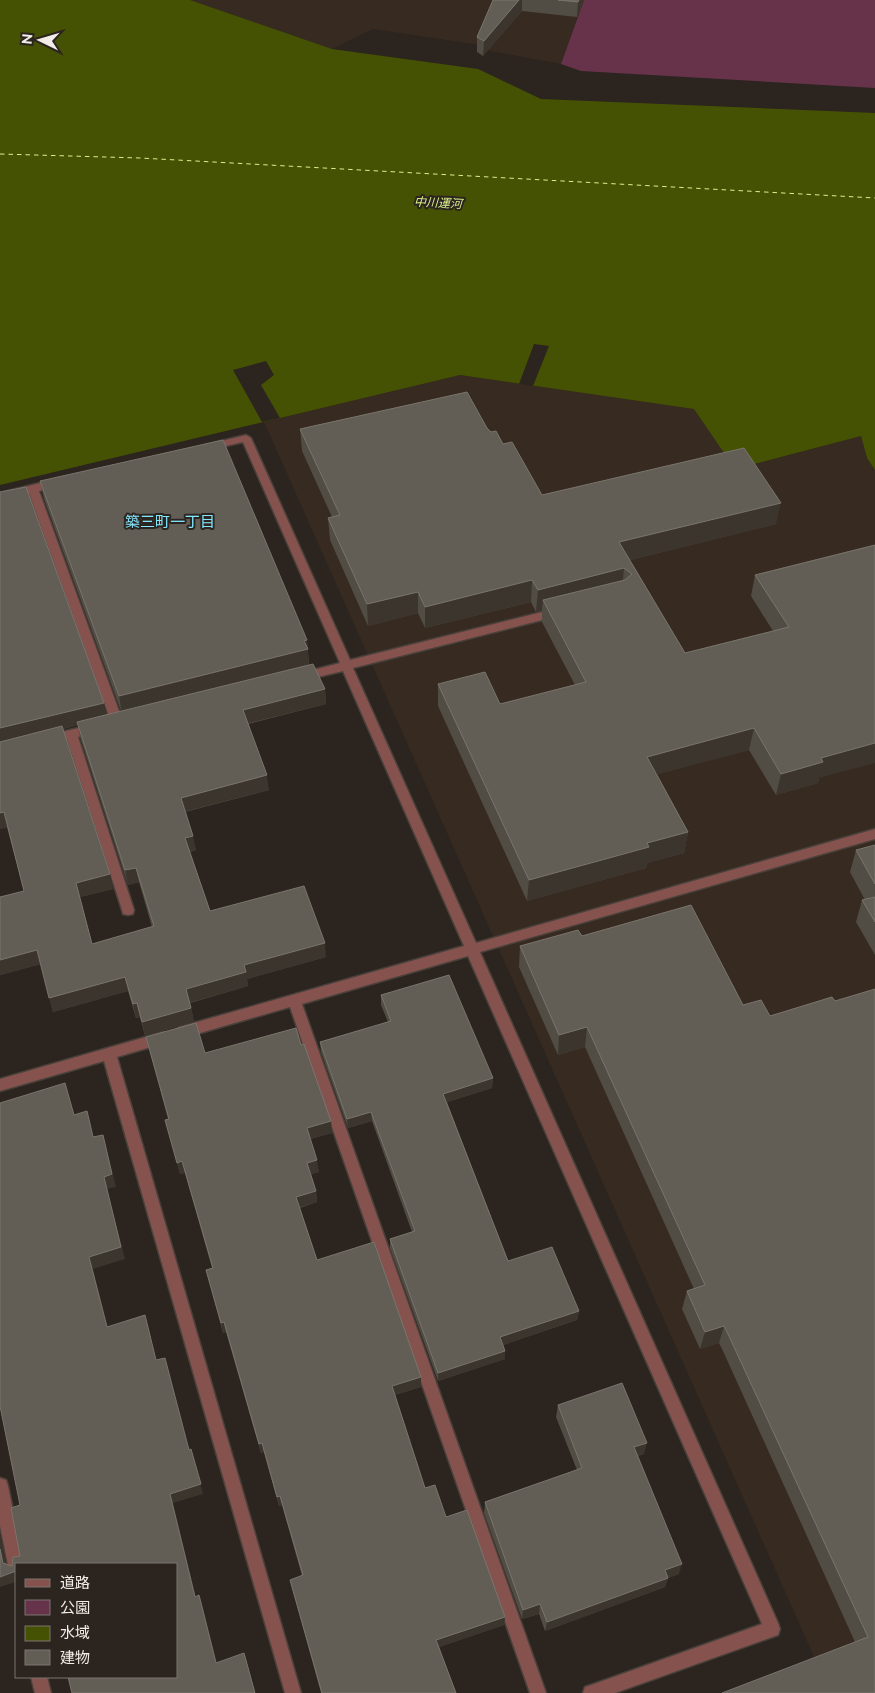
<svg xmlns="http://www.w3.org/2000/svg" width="875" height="1693" viewBox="0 0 875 1693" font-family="Raleway,'Noto Sans JP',sans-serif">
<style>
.built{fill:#372a20}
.green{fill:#66334a}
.water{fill:#465203}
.pier{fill:#2c241e}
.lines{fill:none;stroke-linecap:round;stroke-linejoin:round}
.ferry{stroke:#daf08d;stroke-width:1;stroke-dasharray:4.5 4;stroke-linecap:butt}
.minor-casing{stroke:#48403a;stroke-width:3}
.minor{fill:#85524d;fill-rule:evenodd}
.wall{fill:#514d44;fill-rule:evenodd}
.shaded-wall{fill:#3b352e}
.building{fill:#625e56;stroke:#79756d}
.labels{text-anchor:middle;stroke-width:4;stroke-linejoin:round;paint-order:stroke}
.far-water-label{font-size:12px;font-style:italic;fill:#daf08d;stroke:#2c241e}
.neighbourhood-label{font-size:15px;fill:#83e8ff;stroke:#2c241e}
</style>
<rect width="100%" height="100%" fill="#2c241e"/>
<!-- built -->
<path class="built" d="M190,0H584L561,64L490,51L486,46L373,29L332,49Z
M460,375L694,409L736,469L861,436L867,458L875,470V1693L815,1659L264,422Z"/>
<!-- green -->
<path class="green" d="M584,0H875V88L581,71L561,64Z"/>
<!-- water -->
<path class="water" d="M0,0H190L332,49L478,69L541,99L875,113V470L867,458L861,436L735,469L694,409L460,375L0,485Z"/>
<!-- pier -->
<path class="pier" d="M534,344L549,346L533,386L519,384Z
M266,361L274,375L261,385L280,418L262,422L233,370Z"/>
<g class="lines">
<!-- ferry -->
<path class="ferry" d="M0,154L140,158L875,198"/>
<!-- minor casing -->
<g class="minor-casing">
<path id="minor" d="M246,435L251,438L350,660L558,608L564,612L558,616L353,668L476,943L875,829V839L480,952L778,1623L780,1629L778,1635L615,1693H583L585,1687L591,1685L762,1624L468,956L302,1004L546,1693H530L290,1007L183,1038L178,1036L176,1032L178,1028L183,1026L464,946L343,671L301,681L295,677L297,674L340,663L243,442L209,450L204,447L205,445Z
M56,479L61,483L60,485L39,491L123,722L117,726L111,722L29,493L0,501V493Z
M95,724L101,728L99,731L78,737L134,910L133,914L128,915L123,914L122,910L67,739L49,743L43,739L49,735Z
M163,1032L168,1034L170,1038L168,1042L117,1057L301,1693H285L104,1061L0,1091V1079Z
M0,1478L6,1480L8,1486L24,1564H16V1573L10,1571L8,1565L0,1526Z
M31,1677H47L51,1693H35Z"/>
</g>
<!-- minor -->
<use href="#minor" class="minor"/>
</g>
<!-- wall -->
<path class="wall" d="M493,0H584L577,17L522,11L483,56L477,52V37Z
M487,428L503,444L542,495L776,524L630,560L685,653L773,631L751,596L755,575L875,545L818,783L776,795L749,750L657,774L688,832L684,853L647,863L646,868L527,901L438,706V684L500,704L575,685L542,622V610L536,612L531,602L425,628L418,613L368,626L330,540L328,518L332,517L302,451L300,429Z
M40,481L307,640L309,665L325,689L326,704L248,724L269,790L185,812L196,850L190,852L210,911L326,957L247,979L248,986L190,1003L194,1022L145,1036L140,1017L136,1018L128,991L53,1012L41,964L0,975V897L24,891L7,827L0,829V492L107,715L121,711L44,499ZM78,725L80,737L128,885L139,882L152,927L92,944L80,897L113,889L63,729Z
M875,845V955L856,922L862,900H865L850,872L856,850Z
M582,936L770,1016L832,997L875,1693L855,1642L723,1351L719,1343L700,1349L682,1309L687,1291L694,1289L585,1047L558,1055L519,967L520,946Z
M381,995L493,1078L492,1088L447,1102L508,1261L579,1311L577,1320L503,1345L505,1359L438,1381L390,1248V1239L412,1232L372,1121L348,1128L321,1052L320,1042L388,1022L381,1005Z
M146,1037L205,1053L301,1045L331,1121L332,1133L310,1139L319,1172L311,1174L316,1191L317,1202L300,1208L317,1260L421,1387L395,1395L425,1488L446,1517L505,1617L504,1625L439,1647L456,1693H321L290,1580L302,1576L282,1505L279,1506L264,1452L261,1453L226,1332L223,1333L206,1270L212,1268L185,1173L180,1174L165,1120L168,1119Z
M558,1405L644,1454L638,1456L679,1574L668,1578L665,1587L545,1631L539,1614L522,1619L484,1513L485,1502L577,1470L556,1417Z"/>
<!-- shaded-wall -->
<path class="shaded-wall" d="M519,0H522V11L483,56L484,41Z
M579,0H584L577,17L578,2Z
M781,503L776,524L617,563L619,542Z
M624,568L622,590L543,600L542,610L536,612L538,590Z
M532,580L531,602L425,628V607Z
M418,592V613L368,626L367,604Z
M307,640L309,667L122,714L119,696Z
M325,689L326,704L245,724L243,710Z
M104,703L108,718L0,744V728Z
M754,728L749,750L645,778L647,757Z
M875,743V763L819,778L818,783L776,795L781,774L821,758Z
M267,775L269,790L183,812L181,798Z
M4,812L8,827L0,829V813Z
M688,832L684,853L647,863L646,868L527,901L529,880L647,843Z
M193,836L196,850L188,852L185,838Z
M136,868L139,882L128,885L125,870Z
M110,874L113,889L80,897L76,883Z
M325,943L326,957L247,979L248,986L188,1003L186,989L244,965Z
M37,950L41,964L0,975V960Z
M125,977L128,991L53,1012L49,998Z
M137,1003L140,1017L136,1018L133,1004Z
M191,1008L194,1022L145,1036L142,1022Z
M587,1027L585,1047L558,1055L559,1035Z
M493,1078L492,1088L443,1103V1094Z
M87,1111L91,1124L96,1150Z
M371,1112L372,1121L348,1128L347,1119Z
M331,1121L332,1133L308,1140L307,1128Z
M103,1135L116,1187L107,1189L125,1259L93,1269L111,1339L107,1327L89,1257L104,1177Z
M317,1160L319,1172L309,1175L307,1163Z
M182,1161L185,1173L180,1174L177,1163Z
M316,1191L317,1202L297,1208L296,1197Z
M579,1311L577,1320L500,1346V1337Z
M224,1322L226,1332L223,1333L221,1323Z
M724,1326L719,1343L700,1349L705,1332Z
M505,1351V1359L438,1381V1373Z
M421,1377V1387L392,1396V1386Z
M262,1443L264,1452L261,1453L259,1444Z
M647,1443L644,1454L632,1458L634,1447Z
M191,1449L203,1494L173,1503L198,1605L195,1597L170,1494Z
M280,1496L282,1505L279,1506L277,1497Z
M0,1533L8,1572L3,1563L0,1549Z
M682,1564L679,1574L668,1578L665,1587L545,1631L547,1622L665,1570Z
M16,1571V1582L0,1587V1577Z
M199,1595L202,1604L219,1671L216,1663Z
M540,1604L539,1614L522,1619L523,1610Z
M505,1617L504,1625L436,1648V1640Z"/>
<!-- building -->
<path class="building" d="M493,0H519L484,41L477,37Z
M558,0H579L578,2Z
M467,392L487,428L491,432L496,431L503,444L512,442L542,495L744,448L781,503L619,542L685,653L789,627L755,575L875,545V743L821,758L823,762L781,774L754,728L647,757L688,832L647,843L649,847L529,880L438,684L485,672L500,704L586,682L543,600L625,580L632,574L624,568L538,590L532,580L425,607L418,592L367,604L328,518L340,515L300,429Z
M223,440L307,640L304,641L308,649L119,696L40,481Z
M26,487L104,703L0,728V492Z
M313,664L325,689L243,710L267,775L181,798L193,836L185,838L210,911L304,886L325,943L244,965L246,972L186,989L191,1008L142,1022L137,1003L133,1004L125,977L49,998L37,950L0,960V897L24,891L4,812L0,813V742L62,726L110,874L76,883L92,944L154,926L136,868L125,870L77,722Z
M875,845V884L856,850Z
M875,897V922L862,900Z
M691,905L743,1005L761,1000L770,1016L832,997L835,1001L875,989V1693H722L868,1637L728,1334L724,1326L705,1332L687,1291L705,1285L587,1027L559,1035L520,946L578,930L582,936Z
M449,975L493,1078L443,1094L508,1261L552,1247L579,1311L500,1337L505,1351L438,1373L390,1239L415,1231L371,1112L347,1119L320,1042L391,1021L381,995Z
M196,1023L205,1053L296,1028L301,1045L304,1044L331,1121L307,1128L317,1160L307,1163L316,1191L296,1197L317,1260L374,1242L421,1377L392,1386L425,1488L435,1485L446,1517L467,1510L505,1617L436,1640L456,1693H322L290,1580L303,1575L280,1496L277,1497L262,1443L259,1444L224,1322L221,1323L206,1270L213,1268L182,1161L177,1163L165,1120L169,1119L146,1037Z
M65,1083L74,1115L87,1111L93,1137L103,1135L112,1174L104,1177L121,1247L89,1257L107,1327L145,1315L156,1360L165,1358L189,1450L191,1449L201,1484L170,1494L195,1597L199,1595L216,1663L244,1653L255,1693H72L68,1677H176V1564H16V1571L0,1577V1549L3,1563L12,1566L13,1557L20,1556L11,1508L20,1505L0,1406V1103Z
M622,1383L647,1443L634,1447L682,1564L665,1570L668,1578L547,1622L540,1604L523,1610L485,1502L582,1468L558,1405Z"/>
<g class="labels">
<!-- far-water labels -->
<g class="far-water-label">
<text transform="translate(438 203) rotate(3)" y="4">中川運河</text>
</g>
<!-- neighbourhood labels -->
<g class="neighbourhood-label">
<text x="170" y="527">築三町一丁目</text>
</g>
</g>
<!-- legend -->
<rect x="15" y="1563" width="162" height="115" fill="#2c241e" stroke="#7b746f"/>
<rect x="25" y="1579" width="25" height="8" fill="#85524d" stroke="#7b746f"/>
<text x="60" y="1588" font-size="15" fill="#f2ede9">道路</text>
<rect x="25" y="1600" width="25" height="15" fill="#66334a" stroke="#7b746f"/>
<text x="60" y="1613" font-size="15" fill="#f2ede9">公園</text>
<rect x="25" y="1626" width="25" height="15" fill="#465203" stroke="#7b746f"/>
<text x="60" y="1638" font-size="15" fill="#f2ede9">水域</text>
<rect x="25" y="1650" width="25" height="15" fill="#625e56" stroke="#7b746f"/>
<text x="60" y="1663" font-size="15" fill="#f2ede9">建物</text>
<!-- north arrow -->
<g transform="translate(40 40) rotate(275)" stroke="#2c241e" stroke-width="4" paint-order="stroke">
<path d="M0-4L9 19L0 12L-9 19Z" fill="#f2ede9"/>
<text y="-8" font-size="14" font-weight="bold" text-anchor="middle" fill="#f2ede9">N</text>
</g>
</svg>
